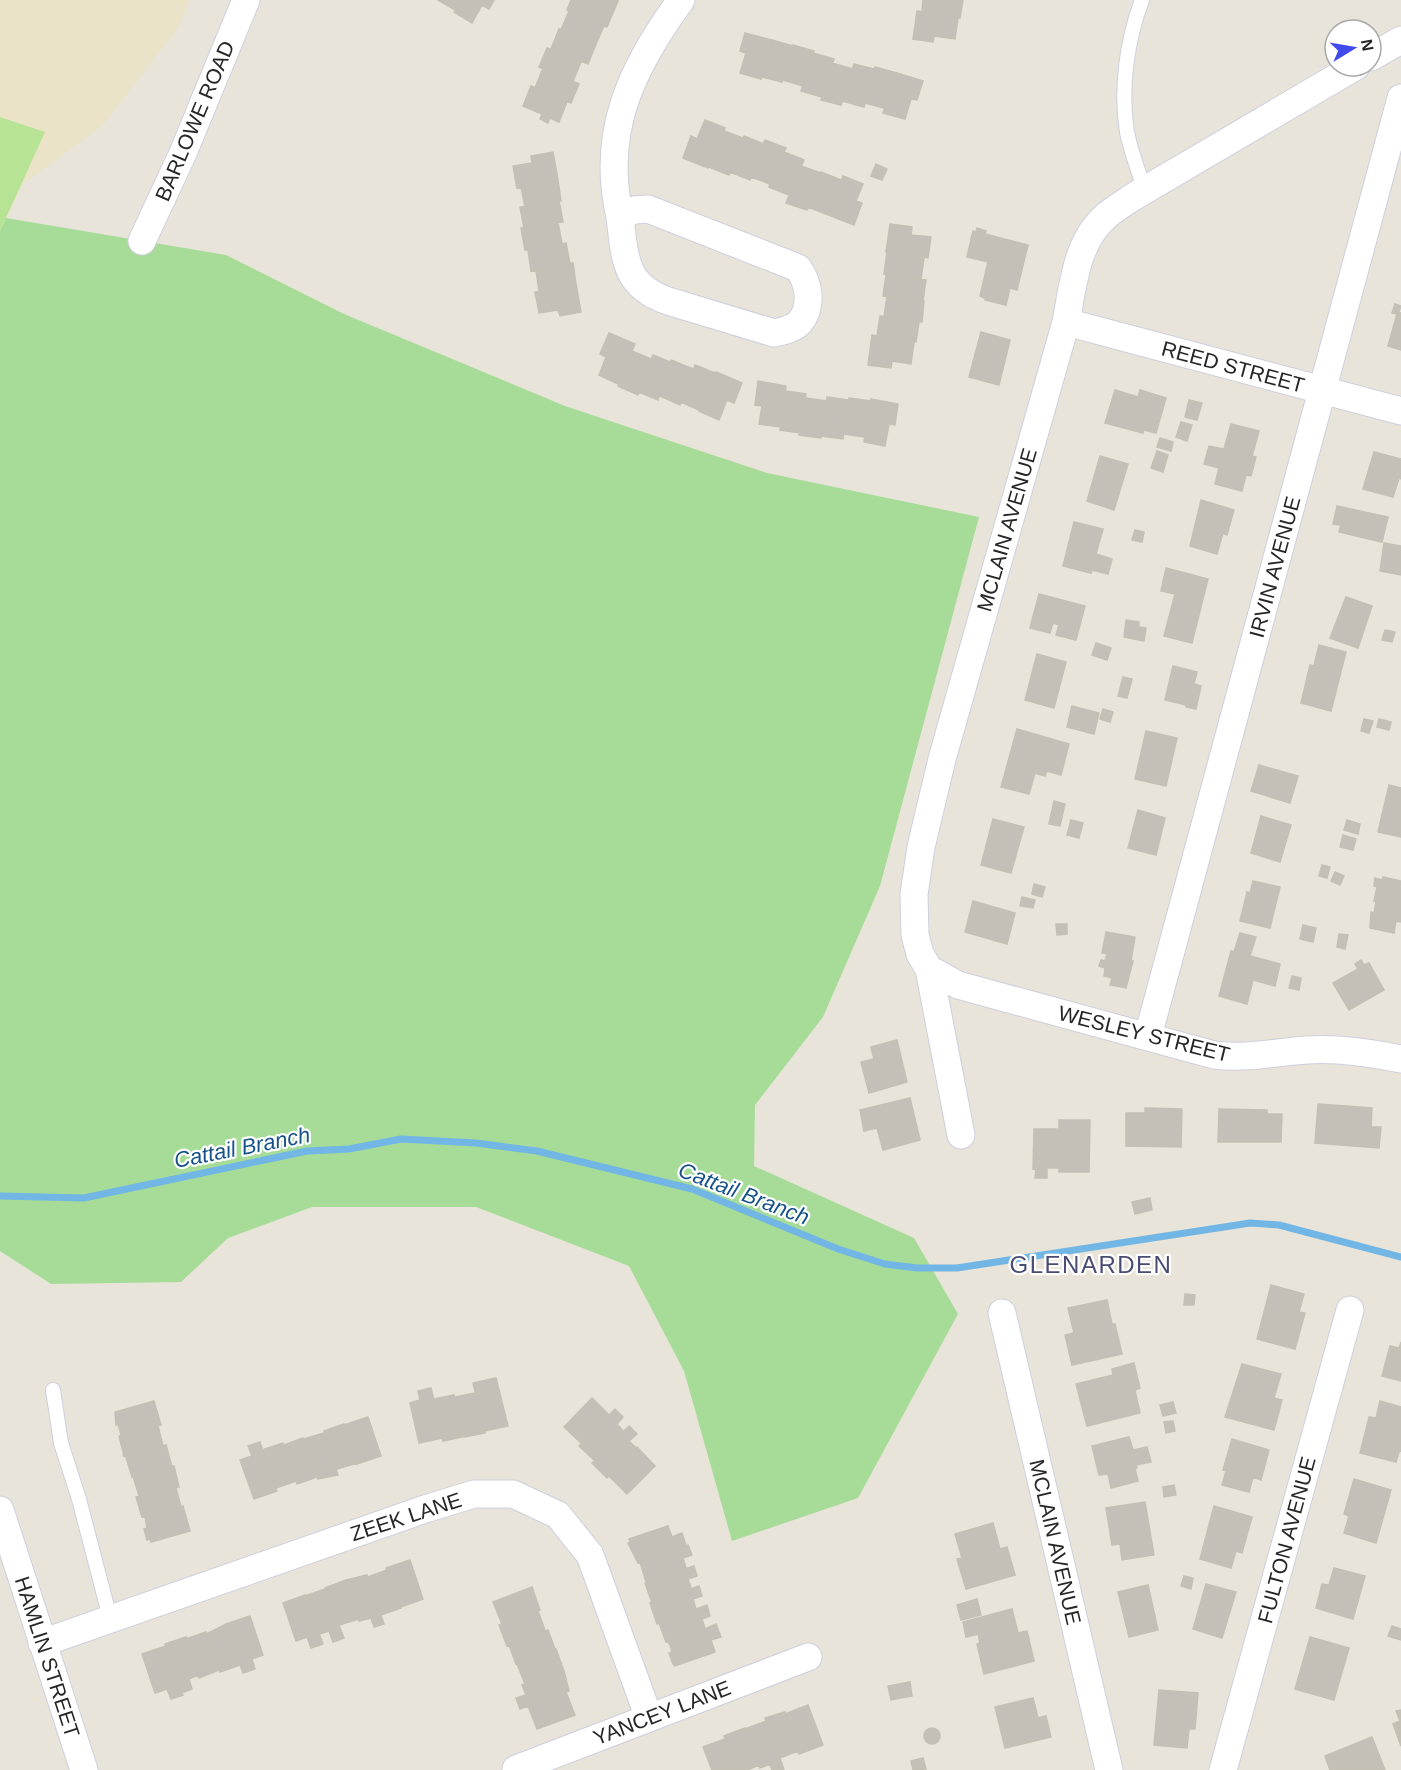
<svg xmlns="http://www.w3.org/2000/svg" width="1401" height="1770" viewBox="0 0 1401 1770" font-family="Helvetica,sans-serif">
<style>
.education{fill:#eae3c8}
.green{fill:#a6dc98}
.pitch{fill:#b7e394}
.lines{fill:none;stroke-linecap:round;stroke-linejoin:round}
.stream{stroke:#71b6e5;stroke-width:7}
.building{fill:#c4c0b8;stroke:#c3c0b3;stroke-width:1.5}
.lane-casing{stroke:#cecfdf;stroke-width:16}
.street-casing{stroke:#cecfdf;stroke-width:29}
.lane{stroke:#fff;stroke-width:14}
.street{stroke:#fff;stroke-width:27}
.labels{text-anchor:middle;stroke-width:4.5;stroke-linejoin:round;paint-order:stroke}
.street-label{font-size:21px;fill:#262626;stroke:#fff}
.water-label{font-size:22px;font-style:italic;fill:#16538b;stroke:#fff}
.quarter-label{font-size:24px;letter-spacing:1.5px;fill:#4b4c73;stroke:#fff}
</style>
<rect width="100%" height="100%" fill="#e8e4d9"/>
<!-- education -->
<path class="education" d="M0,0H189L178,28L102,126L22,185L0,231Z"/>
<!-- green -->
<path class="green" d="M6,218L226,255L344,314L565,406L767,473L979,517L880,886L823,1017L755,1105L754,1166L914,1238L958,1314L858,1498L732,1541L684,1371L629,1266L476,1207H312L228,1238L181,1282L51,1284L0,1251V231Z"/>
<!-- pitch -->
<path class="pitch" d="M0,117L45,132L0,231Z"/>
<g class="lines">
<!-- stream -->
<path class="stream" d="M0,1196L84,1198L307,1151L349,1149L401,1139L476,1143L537,1151L692,1189L838,1249L885,1264L917,1268H957L1250,1223L1279,1225L1401,1257"/>
</g>
<!-- building -->
<path class="building" d="M438,0H461L455,10Z
M461,0H494L489,9L482,5L472,23L454,12Z
M571,0H617L618,1L607,27L567,10Z
M923,0H963L960,18L922,11Z
M569,11L604,26L596,44L561,30Z
M917,11L958,18L955,39L934,36L933,42L913,39Z
M559,29L596,44L588,64L551,49Z
M745,33L772,40L761,79L740,73L746,53L740,51Z
M772,40L793,46L782,82L762,77Z
M793,45L814,51L803,86L783,80Z
M547,48L581,62L573,81L539,67Z
M813,53L834,59L822,97L801,91Z
M832,63L853,69L841,105L821,100Z
M854,64L874,69L864,107L842,101Z
M875,67L897,73L884,108L865,103Z
M543,68L579,84L571,103L535,88Z
M897,73L923,81L917,100L911,99L905,119L883,113Z
M531,86L567,102L559,122L550,118L548,123L540,119L542,114L523,106Z
M705,120L725,128L708,168L683,158L691,136L697,139Z
M724,131L743,138L729,175L709,167Z
M744,136L764,144L750,180L730,172Z
M765,140L786,148L770,184L751,177Z
M553,152L558,180L517,188L513,166L532,163L531,156Z
M784,152L804,160L789,195L769,187Z
M876,164L887,169L882,180L871,176Z
M801,166L821,173L807,210L786,203Z
M821,172L841,180L831,216L808,207Z
M843,176L863,184L856,201L862,203L854,225L831,216Z
M558,180L561,201L525,207L521,187Z
M559,201L563,222L524,228L520,207Z
M558,223L562,244L525,250L521,228Z
M890,224L912,227L911,235L931,237L928,258L886,252Z
M977,228L986,231L985,234L1028,245L1017,290L1010,288L1006,305L985,300V298L980,296L988,262L967,257L973,231L976,232Z
M566,243L570,264L531,271L528,250Z
M887,252L924,258L921,279L884,274Z
M573,263L576,284L539,291L536,270Z
M886,275L926,280L923,301L883,296Z
M576,284L581,312L560,316L558,310L539,313L535,292Z
M887,296L924,301L922,322L884,317Z
M1395,304L1401,306L1399,312L1401,313V350L1388,346L1397,314L1392,313Z
M880,316L919,322L916,342L877,336Z
M981,332L1010,340L999,385L969,377Z
M609,333L635,344L618,384L599,375L606,357L600,354Z
M872,335L914,342L911,364L892,361L891,368L868,365Z
M632,351L651,359L638,395L618,386Z
M653,355L670,362L658,400L639,392Z
M671,360L693,369L680,405L660,396Z
M695,365L715,373L699,410L681,402Z
M716,372L742,383L734,403L727,400L719,420L699,411Z
M758,381L786,386L780,427L759,424L762,406L755,405Z
M1115,390L1138,397L1140,390L1166,398L1156,433L1144,430L1143,433L1105,423Z
M786,391L806,394L800,433L780,430Z
M827,397L848,400L843,439L821,436Z
M806,398L826,401L821,438L799,435Z
M849,398L870,401L864,437L844,434Z
M871,399L898,404L895,425L889,424L885,446L864,442Z
M1189,400L1202,403L1197,420L1185,417Z
M1181,422L1192,425L1187,441L1176,437Z
M1231,424L1259,431L1252,456L1256,457L1251,476L1246,475L1242,491L1215,484L1219,468L1204,464L1209,446L1224,449Z
M1160,438L1173,442L1171,451L1157,447Z
M1157,451L1168,455L1163,472L1151,468Z
M1374,452L1401,459V479L1399,478L1393,497L1363,489Z
M1100,456L1128,464L1114,510L1087,501Z
M1201,500L1234,510L1227,535L1223,533L1217,554L1190,546Z
M1337,506L1388,517L1382,542L1339,532L1341,525L1333,524Z
M1074,522L1103,529L1096,554L1112,559L1108,574L1092,570L1091,573L1063,566Z
M1135,530L1144,532L1142,542L1132,540Z
M1384,543L1401,546V575L1380,571Z
M1166,568L1208,579L1192,643L1164,636L1175,594L1161,591Z
M1039,594L1085,606L1076,640L1056,635L1059,625L1053,623L1050,633L1030,628Z
M1346,597L1372,606L1358,648L1330,638Z
M1126,620L1139,622V627L1146,628L1144,641L1124,637Z
M1385,630L1395,632L1392,642L1382,640Z
M1096,643L1111,648L1107,660L1092,655Z
M1319,645L1346,652L1331,711L1301,703L1310,665L1314,666Z
M1037,654L1066,662L1054,708L1025,700Z
M1173,666L1197,672L1194,684L1201,686L1196,709L1186,707V705L1165,700Z
M1123,677L1132,679L1127,698L1118,696Z
M1072,706L1099,713L1094,734L1067,727Z
M1103,709L1113,712L1110,722L1100,719Z
M1364,719L1373,721L1369,733L1361,731Z
M1379,719L1391,722L1389,730L1377,727Z
M1017,729L1069,744L1061,775L1047,771L1045,776L1035,773L1029,794L1001,787Z
M1146,731L1177,738L1166,786L1135,779Z
M1259,765L1298,776L1290,803L1251,791Z
M1389,785L1401,788V837L1378,832Z
M1054,801L1065,804L1060,826L1049,824Z
M1138,810L1165,818L1156,855L1128,848Z
M1261,816L1291,825L1280,862L1251,853Z
M993,819L1024,827L1011,873L981,865Z
M1071,820L1083,823L1079,838L1067,835Z
M1347,820L1360,824L1358,834L1344,830Z
M1343,835L1356,839L1353,850L1340,847Z
M1322,865L1330,867L1327,878L1319,876Z
M1335,872L1344,876L1340,885L1331,881Z
M1383,877L1401,881V922L1396,921L1394,933L1370,928L1371,912L1374,913L1376,901H1374L1377,887L1374,886L1375,878L1382,880Z
M1253,881L1280,887L1270,928L1240,921L1247,892L1250,893Z
M1034,884L1045,887L1042,897L1032,894Z
M1022,897L1035,900L1033,908L1020,906Z
M973,901L1015,913L1007,944L965,932Z
M1056,924H1067V934L1057,935Z
M1303,925L1316,928L1313,942L1300,939Z
M1106,932L1135,937L1131,961H1133L1126,988L1110,985L1112,978L1104,976L1105,968L1099,966L1101,960L1105,961L1107,954L1102,953Z
M1240,933L1256,937L1250,956L1280,964L1275,986L1253,980L1247,1004L1219,996L1231,951L1234,952Z
M1339,934L1348,935L1345,949L1337,947Z
M1361,960L1364,965L1369,963L1384,990L1349,1010L1333,983L1358,969L1355,964Z
M1292,976L1301,978L1299,990L1289,988Z
M897,1040L907,1082L869,1093L861,1062L874,1059L871,1047Z
M910,1098L920,1140L883,1150L877,1128L864,1131L860,1110Z
M1318,1104L1372,1108L1371,1127H1381L1379,1148L1315,1143Z
M1145,1108L1182,1109L1181,1147L1126,1146V1113H1145Z
M1219,1109L1267,1110V1114H1282L1281,1142H1218Z
M1059,1120H1090L1089,1172H1059V1168H1047V1178H1035L1036,1168L1033,1169L1034,1129H1059Z
M1150,1198L1152,1210L1135,1214L1132,1202Z
M1271,1285L1304,1294L1299,1312L1305,1313L1295,1349L1257,1339Z
M1185,1294L1195,1295L1194,1305H1184Z
M1107,1300L1112,1324H1115L1122,1354L1072,1365L1065,1335L1074,1333L1068,1308Z
M1401,1342V1381L1382,1376L1390,1346L1399,1348Z
M1134,1363L1140,1388L1135,1390L1140,1413L1087,1426L1076,1384L1113,1375L1112,1369Z
M1242,1364L1281,1374L1274,1398L1282,1400L1274,1430L1225,1417Z
M496,1378L508,1426L484,1431L473,1383Z
M431,1388L443,1438L419,1443L410,1403L420,1400L418,1391Z
M475,1393L485,1433L464,1437V1434L461,1435L455,1397Z
M454,1395L462,1437L443,1441L434,1399Z
M592,1398L609,1415L581,1443L564,1427Z
M154,1401L161,1425L121,1435L118,1424L116,1425L115,1412Z
M1380,1401L1401,1407V1451L1399,1452L1396,1462L1360,1453L1369,1417L1376,1418Z
M1173,1402L1176,1413L1163,1416L1160,1405Z
M615,1409L623,1417L617,1424L623,1431L594,1460L579,1446Z
M368,1417L381,1456L357,1464L344,1425Z
M1173,1421L1175,1431L1166,1433L1164,1422Z
M344,1424L357,1463L337,1469L324,1431Z
M158,1426L163,1446L124,1456L119,1436Z
M629,1426L637,1434L629,1441L636,1448L607,1478L592,1463Z
M324,1433L338,1475L318,1479L304,1439Z
M1129,1437L1133,1450L1147,1447L1151,1462L1136,1465L1137,1468H1135L1138,1481L1111,1488L1108,1474L1099,1475L1092,1446Z
M303,1438L317,1477L297,1484L284,1445Z
M1232,1439L1269,1450L1261,1480L1253,1477L1249,1492L1222,1485L1226,1471L1223,1470Z
M260,1442L277,1491L254,1499L240,1460L252,1456L248,1446Z
M283,1443L296,1481L276,1488L262,1450Z
M166,1445L172,1467L132,1477L126,1457L124,1456Z
M637,1447L655,1466L627,1494L609,1476Z
M174,1466L179,1487L139,1496L133,1476Z
M1354,1479L1391,1490L1376,1543L1344,1533L1349,1516L1344,1514Z
M1174,1485L1176,1495L1164,1497L1163,1487Z
M176,1488L181,1507L142,1517L136,1497Z
M1145,1502L1154,1555L1122,1560L1120,1544L1112,1545L1106,1508Z
M183,1506L190,1531L151,1542L150,1539L147,1540L144,1529L147,1528L145,1516Z
M1214,1506L1252,1517L1242,1553L1236,1551L1231,1568L1200,1559Z
M993,1523L1000,1549L1007,1547L1015,1575L966,1589L957,1559L962,1558L955,1534Z
M668,1526L672,1537L682,1533L686,1545L638,1563L628,1543L630,1542L629,1539Z
M688,1545L692,1555L683,1558L686,1568L646,1582L640,1562Z
M410,1560L423,1599L401,1607L386,1568Z
M694,1566L697,1576L688,1579L691,1588L652,1603L645,1583Z
M1334,1568L1365,1576L1353,1619L1316,1608L1322,1584L1329,1585Z
M387,1570L401,1608L381,1615L368,1577Z
M367,1575L384,1624L374,1627L371,1618L359,1621L346,1580Z
M1184,1576L1193,1578L1191,1589L1181,1586Z
M346,1580L359,1619L339,1625L325,1588Z
M1206,1584L1236,1592L1222,1638L1193,1629Z
M1148,1585L1158,1630L1129,1637L1118,1592Z
M699,1586L702,1596L693,1599L696,1609L657,1624L650,1603Z
M532,1587L540,1610L502,1624L493,1602Z
M325,1589L344,1638L333,1642L329,1631L319,1634L305,1596Z
M305,1595L323,1644L311,1648L307,1637L296,1641L283,1603Z
M977,1599L981,1615L961,1620L957,1605Z
M707,1605L710,1616L702,1619L705,1628L670,1645L668,1642H666L659,1623Z
M1012,1609L1018,1633L1027,1631L1034,1661L984,1674L977,1644L980,1643L978,1634L966,1637L963,1622Z
M538,1611L545,1630L507,1646L499,1625Z
M250,1616L263,1655L252,1659L255,1669L243,1673L226,1624Z
M226,1624L240,1665L220,1672L206,1634Z
M716,1624L721,1637L711,1640L715,1652L675,1666L673,1664L669,1653L672,1652L670,1645Z
M1392,1626L1401,1629V1640L1388,1636Z
M548,1630L555,1649L516,1664L509,1645Z
M206,1632L219,1670L199,1678L186,1639Z
M186,1637L198,1675L189,1679L192,1689L182,1693L165,1644Z
M1310,1637L1349,1648L1334,1700L1295,1689Z
M166,1646L183,1695L171,1699L167,1689L155,1693L142,1654Z
M556,1649L564,1671L525,1684L517,1664Z
M564,1671L569,1691L520,1709L516,1698L526,1695L522,1685Z
M910,1682L912,1696L891,1700L888,1686Z
M1159,1690L1198,1693L1195,1729H1189L1187,1748L1154,1745Z
M566,1692L575,1715L537,1729L528,1706Z
M1033,1698L1038,1718L1046,1716L1051,1737L1005,1748L995,1707Z
M808,1705L823,1745L799,1754L785,1714Z
M1401,1710V1746L1393,1724L1400,1721L1396,1711Z
M785,1712L798,1751L780,1758L765,1718Z
M766,1721L780,1758L784,1770H772L770,1764L760,1768L745,1729Z
M924 1736a8 8 0 1 1 16 0a8 8 0 1 1-16 0Z
M745,1728L759,1765L747,1770H739L724,1736Z
M1372,1737L1385,1770H1330L1325,1756Z
M725,1739L739,1770H712L703,1747Z
M923,1758L926,1769L913,1770L911,1761Z"/>
<g class="lines">
<!-- lane casing -->
<g class="lane-casing">
<path id="lane" d="M1142,0C1127,40 1120,89 1127,132C1131,152 1138,171 1145,190
M53,1390L61,1443L79,1499L110,1618"/>
</g>
<!-- street casing -->
<g class="street-casing">
<path id="street" d="M1371,57L1401,40
M648,209L798,268C809,283 813,306 800,322C794,329 783,331 774,333L668,301C624,286 625,258 620,217L634,210Z
M620,217C600,132 632,67 681,0
M142,241L183,153L246,0
M1066,322L1401,411
M929,969L958,985L1214,1055C1246,1059 1276,1052 1307,1050C1339,1048 1370,1053 1401,1059
M1148,1036L1401,98
M961,1135L929,969L920,954L915,935L914,894L921,847L942,759L1066,322C1073,286 1076,242 1106,216C1114,209 1124,203 1133,197L1356,66
M1002,1313L1109,1770
M0,1510L84,1770
M42,1643L425,1509L474,1494H513L558,1515L590,1555L649,1718
M516,1769L808,1657
M1223,1770L1350,1310"/>
</g>
<!-- lane -->
<use href="#lane" class="lane"/>
<!-- street -->
<use href="#street" class="street"/>
</g>
<g class="labels">
<!-- street labels -->
<g class="street-label">
<text transform="translate(195 121) rotate(-67)" y="7">BARLOWE ROAD</text>
<text transform="translate(1233 367) rotate(15)" y="7">REED STREET</text>
<text transform="translate(1007 530) rotate(-74)" y="7">MCLAIN AVENUE</text>
<text transform="translate(1275 567) rotate(-75)" y="7">IRVIN AVENUE</text>
<text transform="translate(1144 1034) rotate(14)" y="7">WESLEY STREET</text>
<text transform="translate(406 1517) rotate(-18)" y="7">ZEEK LANE</text>
<text transform="translate(1287 1540) rotate(-75)" y="7">FULTON AVENUE</text>
<text transform="translate(1055 1542) rotate(77)" y="7">MCLAIN AVENUE</text>
<text transform="translate(47 1657) rotate(72)" y="7">HAMLIN STREET</text>
<text transform="translate(662 1713) rotate(-21)" y="7">YANCEY LANE</text>
</g>
<!-- water labels -->
<g class="water-label">
<text transform="translate(242 1147) rotate(-11)" y="8">Cattail Branch</text>
<text transform="translate(744 1193) rotate(21)" y="8">Cattail Branch</text>
</g>
<!-- quarter labels -->
<g class="quarter-label">
<text x="1091" y="1273">GLENARDEN</text>
</g>
</g>
<!-- north arrow -->
<g transform="translate(1353 48) rotate(79)"><circle r="28" fill="#ffffff" stroke="#a8a8a8" stroke-width="1.5"/>
<path d="M0-4.5L10 22L0 15L-10 22Z" fill="#414aed"/>
<text y="-9" font-size="16" font-weight="bold" text-anchor="middle" fill="#262626">N</text>
</g>
</svg>
